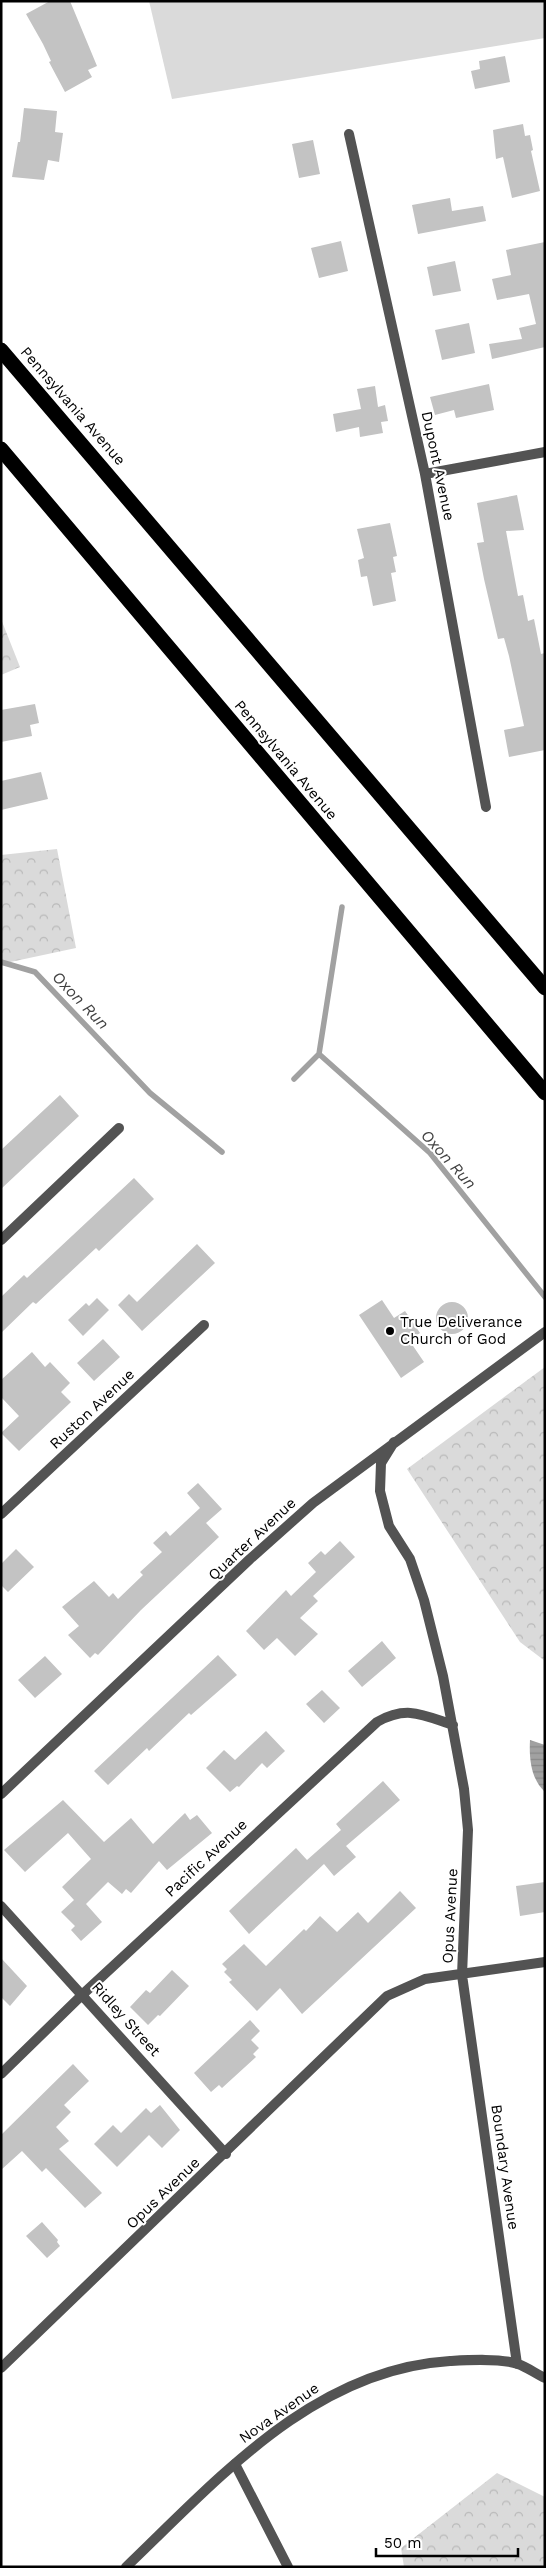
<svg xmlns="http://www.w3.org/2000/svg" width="546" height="2568" viewBox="0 0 546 2568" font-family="'Work Sans',sans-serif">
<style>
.forest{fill:url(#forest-crowns)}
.park{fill:#dadada}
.water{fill:url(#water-rules)}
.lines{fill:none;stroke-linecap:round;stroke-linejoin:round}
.stream{stroke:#a1a1a1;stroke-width:5.5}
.building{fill:#c3c3c3}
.lane{stroke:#535353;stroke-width:10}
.street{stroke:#535353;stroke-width:10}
.highway{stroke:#000;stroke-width:15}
.poi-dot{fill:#000;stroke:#fff;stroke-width:2}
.labels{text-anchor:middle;stroke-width:4;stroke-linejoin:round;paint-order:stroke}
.street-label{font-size:15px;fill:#000;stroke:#fff}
.poi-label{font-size:15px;fill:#000;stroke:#fff;text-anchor:start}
.water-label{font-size:16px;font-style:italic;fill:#424242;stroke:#fff}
</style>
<defs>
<pattern id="forest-crowns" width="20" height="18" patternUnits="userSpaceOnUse" patternTransform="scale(1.25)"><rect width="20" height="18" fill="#dadada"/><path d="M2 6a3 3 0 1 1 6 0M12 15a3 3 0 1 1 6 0" fill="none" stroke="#b9b9b9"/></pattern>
<pattern id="water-rules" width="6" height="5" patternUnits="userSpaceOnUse" patternTransform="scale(1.25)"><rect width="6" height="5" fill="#a1a1a1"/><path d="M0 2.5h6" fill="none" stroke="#898989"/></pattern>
</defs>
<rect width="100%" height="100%" fill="#fff"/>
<!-- forest -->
<path class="forest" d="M1,619L20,667L1,675Z
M57,849L76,948L1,964V855Z
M545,1367V1661L520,1642L407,1469Z
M497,2473L545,2497V2567H404L401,2548Z"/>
<!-- park -->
<path class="park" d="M149,1H545V38L172,99Z"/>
<!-- water -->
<path class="water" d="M530,1740L545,1745V1792C531,1779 529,1759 530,1740Z"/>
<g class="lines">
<!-- stream -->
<path class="stream" d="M342,907L319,1054L430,1153L545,1297
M1,962L35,972L150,1093L222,1152
M294,1079L319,1054"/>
</g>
<!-- building -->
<path class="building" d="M50,1H70L97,66L88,70L92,77L65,92L49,62L51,61L43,44L26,14Z
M505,56L510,82L475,89L471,71L480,69L479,61Z
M24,108L57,111L55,132L63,133L59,162L48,160L44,180L12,177L18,142H20Z
M523,124L525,136L530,135L533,150L531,151L540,191L512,198L503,157L496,159L493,130Z
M313,140L320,174L299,178L292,144Z
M450,198L452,211L483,206L486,221L418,234L412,205Z
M341,241L348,271L319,278L311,248Z
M545,242V347L492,359L489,344L522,339L519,328L536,324L529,294L497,300L492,279L511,275L506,250Z
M455,261L461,291L433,296L427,267Z
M469,323L475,353L442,360L435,330Z
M489,384L494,410L456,418L454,410L435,415L430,397Z
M375,386L378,407L385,405L388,421L381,422L383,433L360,437L359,427L336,432L333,414L361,409L357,389Z
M517,495L524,530L506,531L518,596L523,595L528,621L534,619L541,654L545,653V750L509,757L504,730L524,726L509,656L504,638L498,639L484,579L477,543L484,542L477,503Z
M390,523L397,556L393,557L396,572L391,573L396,601L373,606L367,576L361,577L358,560L364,558L357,529Z
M35,704L39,723L30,725L32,736L1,742V710Z
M41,772L48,799L1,810V781Z
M60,1095L79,1116L1,1189V1150Z
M134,1178L154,1199L99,1251L96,1248L36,1304L33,1302L1,1333V1297L24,1275L27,1278Z
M197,1244L215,1263L142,1331L118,1305L129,1294L137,1302Z
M97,1298L109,1310L83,1336L68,1320L86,1303L89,1306Z
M382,1300L394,1318L405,1311L420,1333L409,1340L424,1362L401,1378L359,1315Z
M436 1318a16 16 0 1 1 32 0a16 16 0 1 1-32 0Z
M103,1339L120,1357L94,1381L77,1363Z
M32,1352L45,1367L50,1362L70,1383L61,1392L71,1402L19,1451L1,1433L19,1416L1,1397V1380Z
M198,1483L222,1509L206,1523L219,1537L141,1610L98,1655L95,1653L90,1658L68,1635L79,1626L62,1607L94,1581L109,1597L113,1593L118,1599L143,1575L140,1572L162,1552L153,1543L166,1531L170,1536L200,1508L187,1493Z
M340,1541L355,1557L313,1596L318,1601L300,1618L318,1634L295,1656L277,1638L264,1650L246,1631L286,1590L291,1596L316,1572L308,1563L321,1551L325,1555Z
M16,1549L34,1567L8,1592L1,1585V1564Z
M382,1641L396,1658L362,1687L348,1671Z
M218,1655L237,1675L191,1715L189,1713L149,1751L147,1748L108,1785L94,1771Z
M45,1656L62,1674L35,1698L18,1680Z
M322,1690L340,1708L324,1723L306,1704Z
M266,1731L285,1751L267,1768L262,1763L239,1787L237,1786L230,1792L206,1768L224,1750L235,1760Z
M383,1781L400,1800L346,1846L356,1857L334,1876L324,1864L249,1934L229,1911L296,1848L307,1860L341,1830L336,1824Z
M63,1800L104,1842L131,1818L153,1844L185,1813L190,1820L197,1815L212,1833L167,1870L159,1861L131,1893L126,1889L122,1894L108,1882L86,1904L102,1922L81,1941L71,1930L75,1926L61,1912L74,1900L62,1887L91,1859L68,1833L25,1872L4,1850Z
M545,1882V1912L520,1916L516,1886Z
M400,1891L416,1908L302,2014L280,1988L257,2011L229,1982L232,1980L224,1972L227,1969L222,1964L244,1944L266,1966L304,1929L306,1931L320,1916L337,1932L358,1912L368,1923Z
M1,1958L27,1986L10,2006L1,1997Z
M172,1970L189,1986L160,2016L158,2015L148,2025L130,2007L146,1990L150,1993Z
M250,2020L260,2031L251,2040L259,2048L253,2054L256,2057L222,2088L219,2085L211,2092L194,2073Z
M73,2064L89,2081L64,2105L71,2112L56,2127L69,2141L59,2149L102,2193L85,2208L46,2168L42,2172L22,2151L1,2170V2135Z
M160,2105L180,2130L162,2148L149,2135L117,2167L94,2144L113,2125L121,2133L146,2108L151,2113Z
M42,2222L58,2240L57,2242L60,2246L47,2258L26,2236Z"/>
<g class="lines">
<!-- lane -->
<path class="lane" d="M235,2464L288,2567"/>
<!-- street -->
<path class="street" d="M349,134L425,474L486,807
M425,474L545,452
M1,1240L119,1128
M394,1442L381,1463L380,1491L389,1526L410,1559L424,1600L443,1676L464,1789L468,1830L462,1975L517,2364
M1,1514L204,1325
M1,1794L250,1559L313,1503L545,1332
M1,1906L226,2154
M1,2074L83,1994L377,1722C407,1705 423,1715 453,1725
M1,2368L387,1996L425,1979L545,1962
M126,2567C218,2479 314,2369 450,2361C468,2360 501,2358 518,2364C527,2367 536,2374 545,2378"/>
<!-- highway -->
<path class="highway" d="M1,350L545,988
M1,449L545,1093"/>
</g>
<!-- markers -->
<circle class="poi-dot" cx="390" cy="1331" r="5"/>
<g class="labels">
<!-- street labels -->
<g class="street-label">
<text transform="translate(73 406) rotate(49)" y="5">Pennsylvania Avenue</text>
<text transform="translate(438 466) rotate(78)" y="5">Dupont Avenue</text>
<text transform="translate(286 760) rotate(50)" y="5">Pennsylvania Avenue</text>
<text transform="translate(92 1409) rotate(-43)" y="5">Ruston Avenue</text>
<text transform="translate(252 1539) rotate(-43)" y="5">Quarter Avenue</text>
<text transform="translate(206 1858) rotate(-43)" y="5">Pacific Avenue</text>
<text transform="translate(450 1916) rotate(-87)" y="5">Opus Avenue</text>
<text transform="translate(126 2019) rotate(48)" y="5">Ridley Street</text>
<text transform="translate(505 2167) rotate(82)" y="5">Boundary Avenue</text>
<text transform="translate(163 2193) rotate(-44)" y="5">Opus Avenue</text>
<text transform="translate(279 2413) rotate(-35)" y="5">Nova Avenue</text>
</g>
<!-- poi labels -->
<g class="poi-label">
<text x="400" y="1327">True Deliverance<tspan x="400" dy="17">Church of God</tspan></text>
</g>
<!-- water labels -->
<g class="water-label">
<text transform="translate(81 1000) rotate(46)" y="6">Oxon Run</text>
<text transform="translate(449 1159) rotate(48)" y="6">Oxon Run</text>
</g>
</g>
<!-- border -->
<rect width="546" height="2568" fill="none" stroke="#000000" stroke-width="5"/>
<!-- scale -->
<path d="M376 2548v8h142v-8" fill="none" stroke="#000000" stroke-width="2.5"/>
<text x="384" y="2548" font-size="15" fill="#000000" stroke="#ffffff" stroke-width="4" paint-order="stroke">50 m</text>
</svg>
